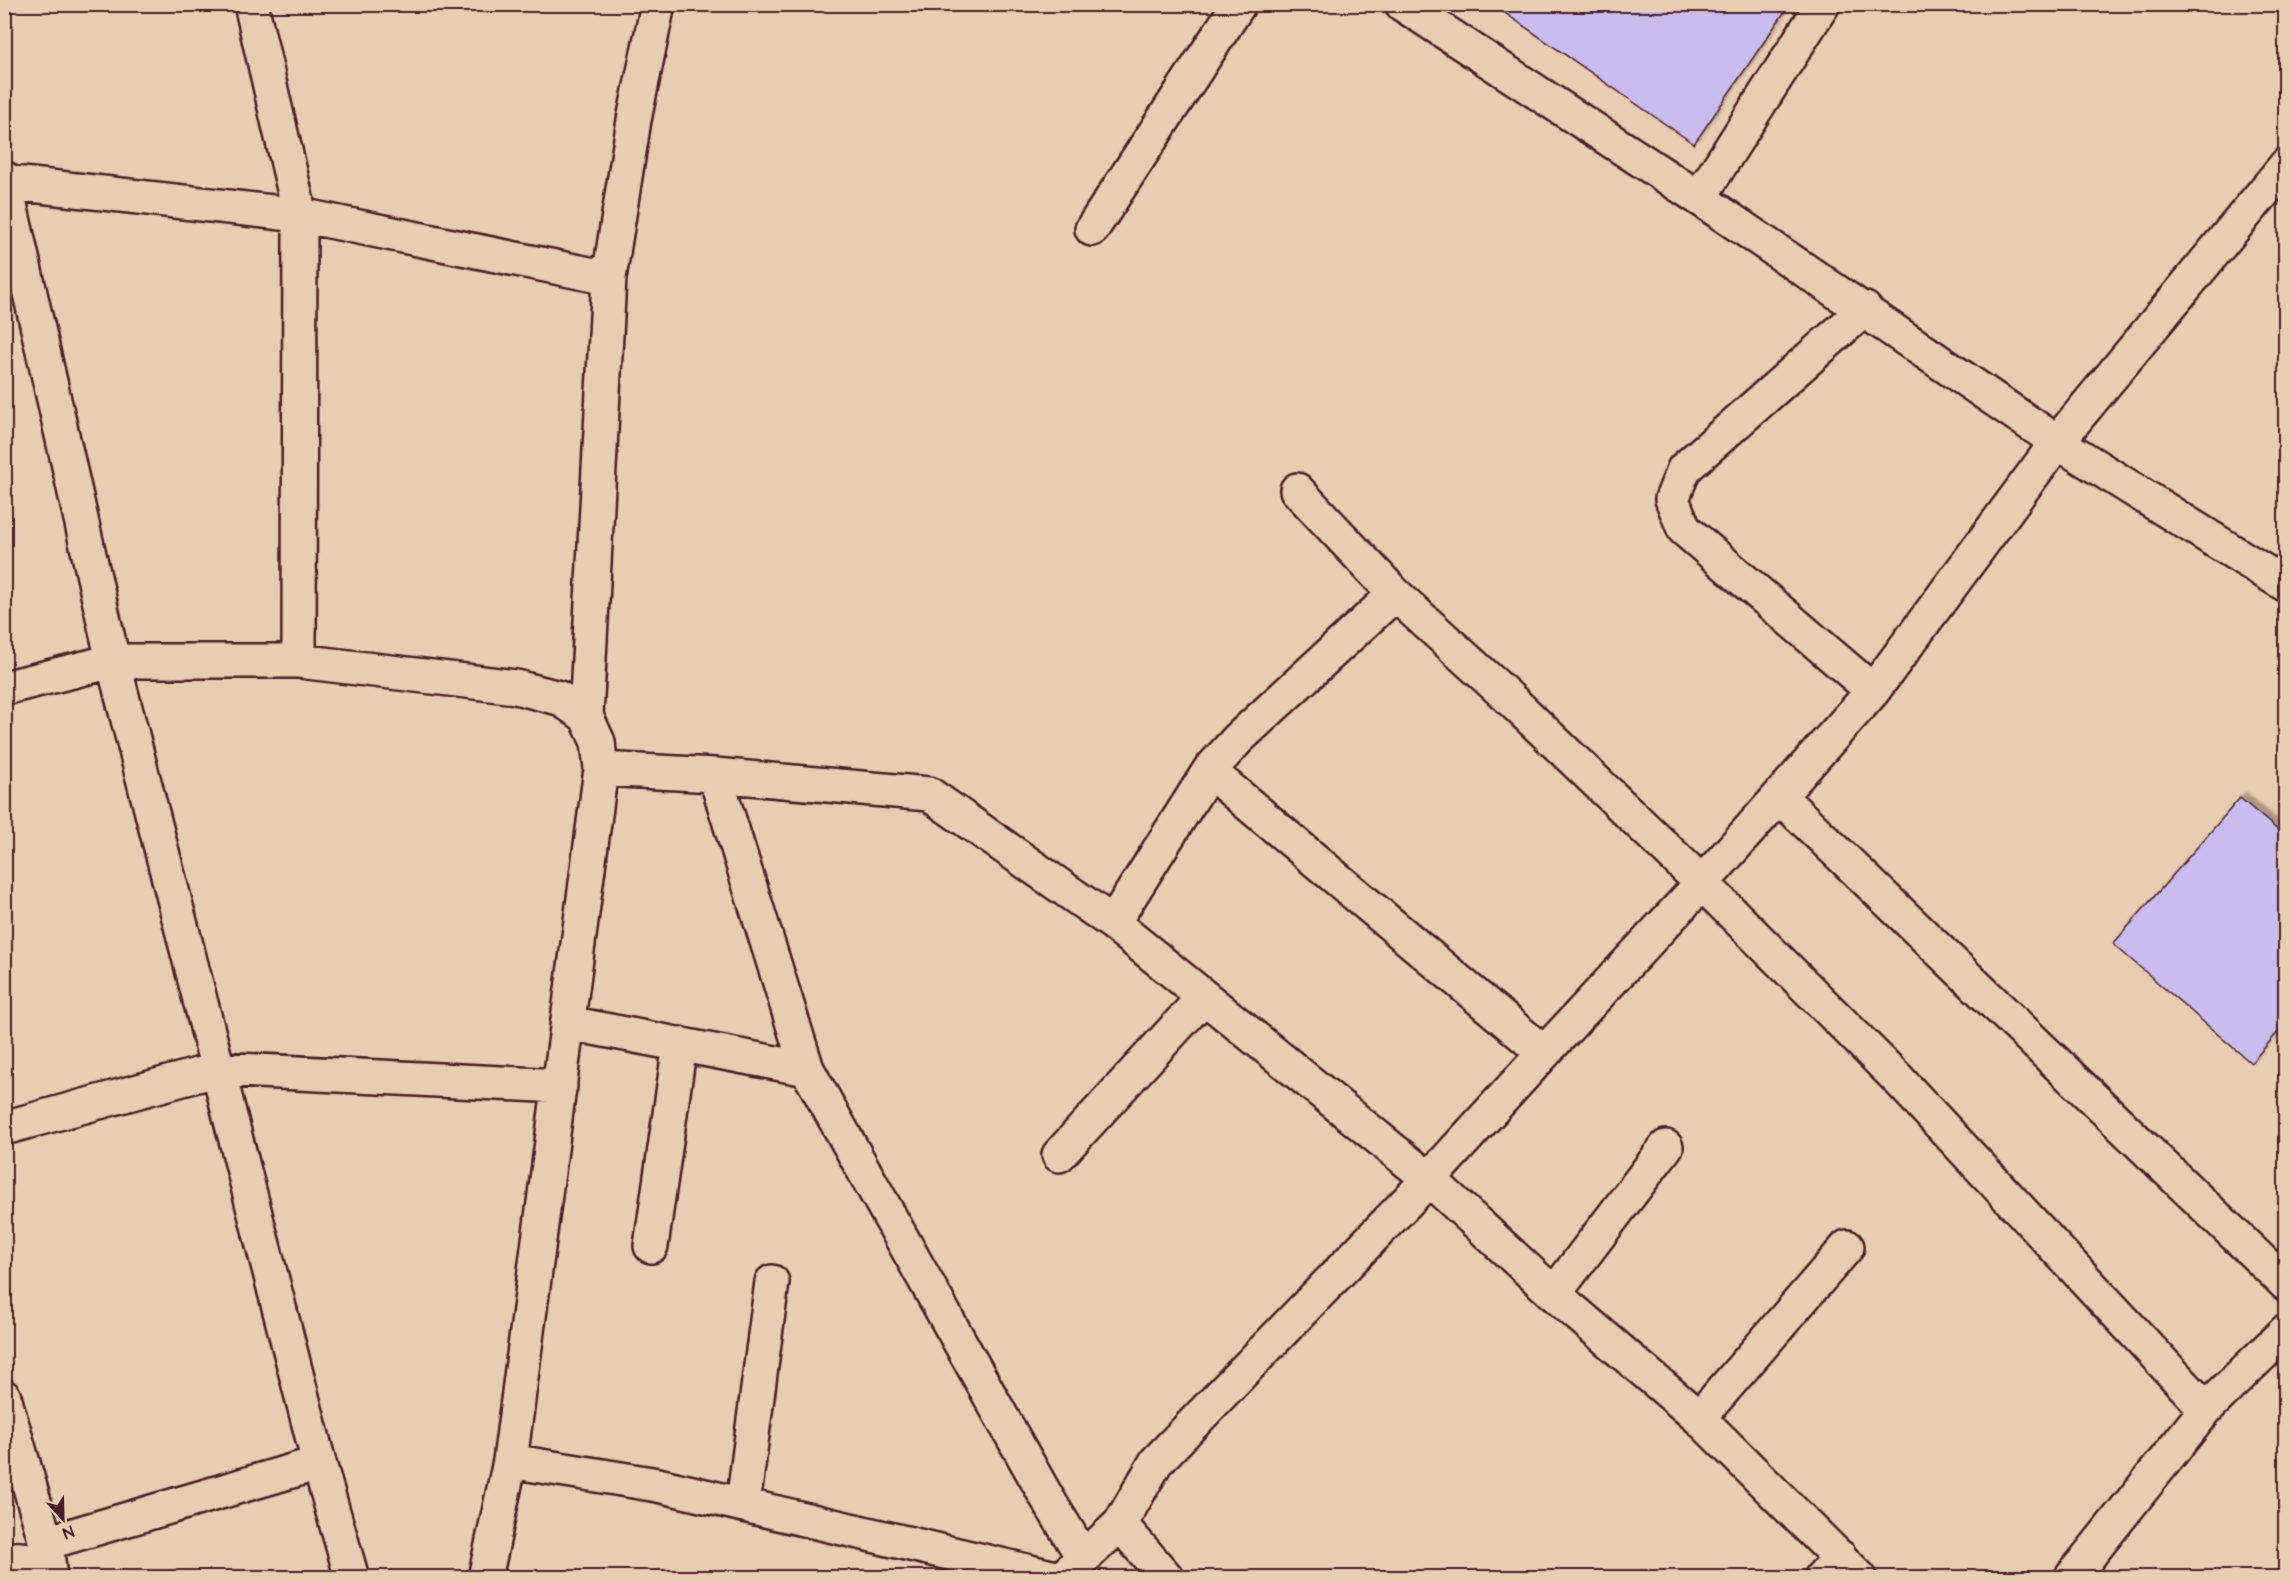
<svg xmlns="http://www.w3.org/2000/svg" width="2290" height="1582" viewBox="0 0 2290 1582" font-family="'Architects Daughter',sans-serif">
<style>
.building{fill:#c9bcee;stroke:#4a1f2b;stroke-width:1.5;filter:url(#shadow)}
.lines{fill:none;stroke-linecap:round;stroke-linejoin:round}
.minor-casing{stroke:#4a1f2b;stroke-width:38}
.secondary-casing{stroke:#4a1f2b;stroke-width:38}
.minor{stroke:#e9cdb0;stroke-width:33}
.secondary{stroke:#e9cdb0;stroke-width:33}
</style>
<defs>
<filter id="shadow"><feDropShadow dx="5.5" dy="-5.5" stdDeviation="1.5" flood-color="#0004"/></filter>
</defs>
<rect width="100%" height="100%" fill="#e9cdb0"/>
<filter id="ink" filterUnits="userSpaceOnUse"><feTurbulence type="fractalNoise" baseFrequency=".0167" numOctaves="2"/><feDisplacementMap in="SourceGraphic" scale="12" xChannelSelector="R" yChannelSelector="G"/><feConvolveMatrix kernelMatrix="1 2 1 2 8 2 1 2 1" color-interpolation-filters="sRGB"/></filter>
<g filter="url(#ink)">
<!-- building -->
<path class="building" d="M1492,4H1790L1694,144Z
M2240,798L2286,837V1023L2251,1063L2113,944Z"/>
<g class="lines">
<!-- minor casing -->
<g class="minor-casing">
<path id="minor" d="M251,4L300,215L299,661
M4,178L113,661L319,1463L352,1578
M4,182L300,215L609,278
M1699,198L1823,4
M1092,229L1239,4
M1865,309L1684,469L1672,499L1684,529L1873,691
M1297,490L1395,594L1508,697L1702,883L1898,1079L2206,1409
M4,688L113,661H299L516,687L559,698L586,716L598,742L601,769L510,1461L485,1578
M586,716L609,278L634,120L658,4
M601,769L715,775L929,794L1113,923L1429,1179L1554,1294L1699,1418L1860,1578
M1209,771L1544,1053
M715,775L807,1069
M1780,797L2286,1284
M1113,923L1209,771L1238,739L1395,594
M568,1023L807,1069L1046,1496L1083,1557
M4,1128L219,1069L560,1086
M1059,1155L1204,997
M651,1246L680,1044
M1554,1294L1666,1147
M4,1397L46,1543L50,1578
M1699,1418L1847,1247
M510,1461L658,1485L1056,1578
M743,1504L772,1282
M1120,1524L1167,1578
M46,1543L319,1463
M4,1562C23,1554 39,1562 49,1578
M1062,1578L1120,1524L1156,1462L1429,1179L1544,1053L1702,883L1873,691L2057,442L2286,165
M1821,1578L1840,1557
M2071,1578L2206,1409L2286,1331"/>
</g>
<!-- secondary casing -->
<g class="secondary-casing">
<path id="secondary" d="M1402,4L1699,198L2057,442L2286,585"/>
</g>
<!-- minor -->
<use href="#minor" class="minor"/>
<!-- secondary -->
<use href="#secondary" class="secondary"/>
</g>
</g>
<!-- margin -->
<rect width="2290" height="1582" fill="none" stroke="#e9cdb0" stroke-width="24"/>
<rect x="12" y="12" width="2266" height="1558" fill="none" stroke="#4a1f2b" stroke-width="2" filter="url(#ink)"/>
<!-- north arrow -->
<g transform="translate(63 1519) rotate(158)" stroke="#e9cdb0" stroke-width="4.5" paint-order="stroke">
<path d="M0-4.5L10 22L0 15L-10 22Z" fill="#4a1f2b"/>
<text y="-9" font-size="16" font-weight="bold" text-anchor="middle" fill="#4a1f2b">N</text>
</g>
</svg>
